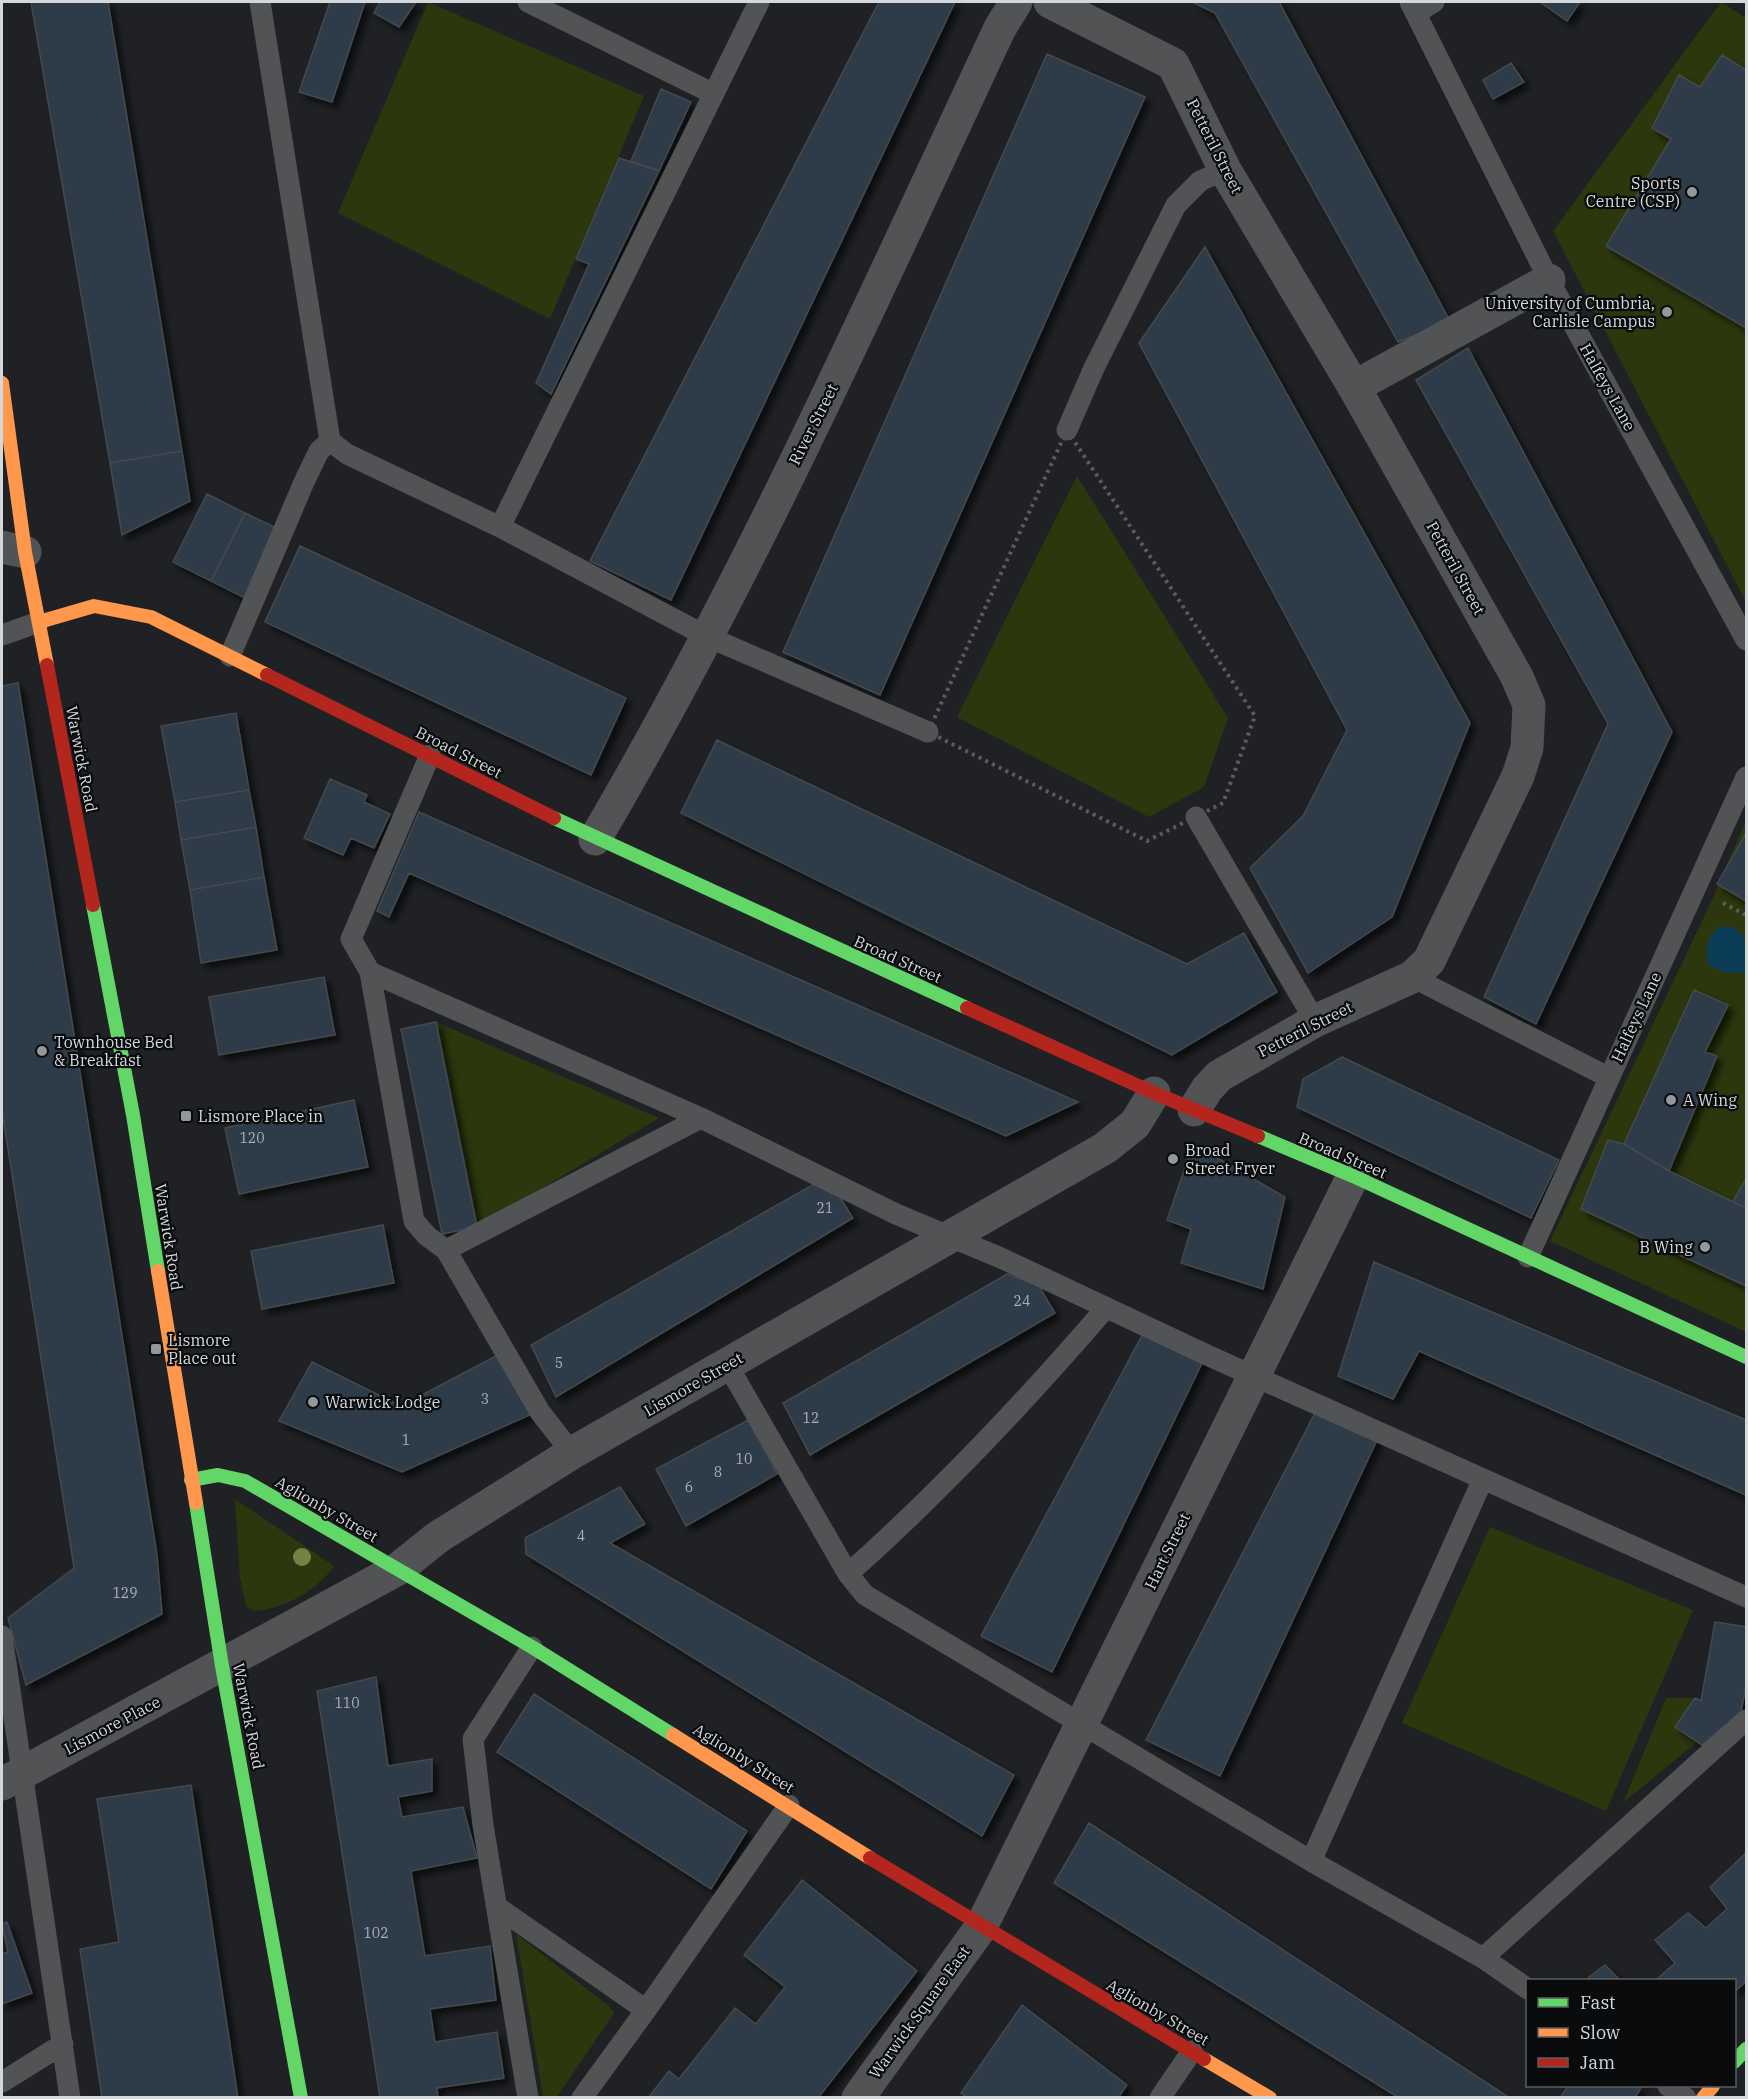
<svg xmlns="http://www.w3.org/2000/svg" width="1748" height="2099" viewBox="0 0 1748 2099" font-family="'IBM Plex Serif',serif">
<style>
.green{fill:#2c370d}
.water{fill:#0c3d57}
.building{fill:#2e3b48;stroke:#46484b;stroke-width:1.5;filter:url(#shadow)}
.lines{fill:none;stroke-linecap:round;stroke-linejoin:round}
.path{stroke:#5a5c5d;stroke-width:4;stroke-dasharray:3 4.5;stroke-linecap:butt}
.lane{stroke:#515355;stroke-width:21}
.street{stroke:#515355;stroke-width:33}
.fast{stroke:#63d668;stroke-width:14}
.slow{stroke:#ff974d;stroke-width:14}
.jam{stroke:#b3261e;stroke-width:14}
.tree{fill:#718444}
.poi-dot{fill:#95989b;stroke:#090b0d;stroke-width:2}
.labels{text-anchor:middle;stroke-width:4.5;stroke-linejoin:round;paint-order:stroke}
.number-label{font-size:14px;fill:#abb1b6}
.street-label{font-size:16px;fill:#d5d8db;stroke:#090b0d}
.poi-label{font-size:16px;fill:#d5d8db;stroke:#090b0d;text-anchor:start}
</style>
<defs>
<filter id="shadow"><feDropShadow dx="5.5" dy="5.5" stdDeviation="3" flood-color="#0009"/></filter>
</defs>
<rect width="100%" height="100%" fill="#1f2124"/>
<!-- green -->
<path class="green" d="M428,2L644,96L550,319L338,213Z
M1721,2L1746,18V602L1553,231Z
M1077,476L1228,718L1204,787L1149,817L957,717Z
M1746,820V1332L1550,1241L1712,900Z
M436,1022L659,1118L477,1227Z
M235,1499L334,1566C318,1590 283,1610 253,1611L246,1606L240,1578Z
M1490,1527L1693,1610L1606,1811L1402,1723Z
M1666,1698H1695L1675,1727L1697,1742L1623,1803Z
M516,1934L609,2006L614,2013L557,2097H543Z"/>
<!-- water -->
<path class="water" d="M1719,927H1733L1744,937L1746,972L1726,973L1709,965C1703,950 1707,937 1719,927Z"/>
<!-- building -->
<path class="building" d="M31,2H108L182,451L110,463Z
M330,2H365L332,102L299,92Z
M380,2H416L399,27L374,13Z
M879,2H955L671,600L590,561Z
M1192,2H1279L1450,321L1398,342L1215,13Z
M1540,2H1580L1567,21Z
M1047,54L1145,97L880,695L783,652Z
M1722,55L1746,70V328L1606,246L1671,139L1652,128L1679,75L1700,87Z
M1511,63L1524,82L1493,99L1483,80Z
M661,89L691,102L659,171L631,161Z
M619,158L659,171L551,394L536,383L589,264L576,259Z
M1205,247L1470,723L1392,917L1308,973L1250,868L1303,816L1347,730L1139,343Z
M1468,348L1672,732L1536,1024L1484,997L1608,724L1416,380Z
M182,451L190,501L122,535L110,463Z
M207,494L245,513L211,581L173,562Z
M245,513L283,531L249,600L211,581Z
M300,546L626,698L591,775L265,622Z
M18,683L157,1555L162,1614L26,1685L8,1618L74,1568L2,1111V686Z
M236,713L249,790L175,802L161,726Z
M717,740L1187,964L1244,933L1277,992L1172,1055L681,813Z
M330,779L367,795L364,802L390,814L374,848L351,838L343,855L304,838Z
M249,790L256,827L181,840L175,802Z
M419,812L1078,1102L1006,1136L409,873L389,917L377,911Z
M256,827L264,877L190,890L181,840Z
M1746,833V901L1717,884Z
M264,877L277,950L201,963L190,890Z
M324,977L335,1035L219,1055L209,997Z
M1694,990L1728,1005L1705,1052L1717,1056L1669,1171L1624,1144Z
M436,1022L477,1227L442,1234L401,1029Z
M1342,1057L1559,1160L1531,1218L1297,1107L1303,1079Z
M354,1100L368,1167L239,1194L225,1128Z
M1608,1140L1624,1144L1669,1171L1746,1208V1286L1581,1209Z
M1193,1144L1285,1197L1263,1289L1181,1263L1191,1229L1167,1220Z
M1746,1178V1208L1733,1202Z
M814,1184L840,1197L853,1218L556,1397L531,1345Z
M383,1225L394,1283L262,1309L251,1251Z
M1374,1262L1746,1420V1495L1419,1351L1393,1399L1338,1376Z
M1007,1274L1039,1286L1055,1313L810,1455L783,1403Z
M1145,1330L1206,1355L1052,1672L981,1636Z
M498,1355L534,1413L402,1472L279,1421L312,1362L401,1406Z
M1316,1411L1378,1438L1220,1776L1146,1740Z
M748,1420L777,1474L686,1526L656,1469Z
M620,1487L645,1524L610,1543L1014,1775L982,1836L526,1554L525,1538Z
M1715,1622L1746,1627V1686L1741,1712L1702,1745L1675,1727L1695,1698L1701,1701Z
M376,1677L388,1766L432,1759V1791L398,1797L402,1817L463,1807L477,1858L411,1871L425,1956L490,1946L496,2000L430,2009L435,2042L497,2032L504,2078L437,2088L438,2098H380L317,1691Z
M534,1694L747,1831L711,1889L497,1752Z
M191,1785L238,2098H102L80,1949L119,1942L97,1799Z
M1089,1823L1510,2098H1399L1054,1883Z
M1746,1853V1982L1734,1992V1980H1656L1675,1963L1655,1940L1688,1913L1706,1928L1727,1909L1710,1887Z
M802,1880L917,1971L818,2098H648L669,2071L679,2079L735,2008L756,2024L785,1987L744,1955Z
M7,1922L32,1993L2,2004V1954L8,1952L2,1924Z
M1605,1965L1620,1980H1591L1588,1978Z
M1022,2005L1127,2085L1118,2098H968L961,2093Z
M1568,2086H1642L1635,2098H1560Z"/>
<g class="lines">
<!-- path -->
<path class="path" d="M1067,430L1255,716L1223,803L1147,841L928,732Z
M1723,903L1746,915"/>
<!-- lane -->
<path class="lane" d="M260,2L330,441L347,454L500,527L706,636L928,732
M528,2L712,93
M1410,2L1549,280L1746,640
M1416,13L1434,2
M1067,430L1094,368L1176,205L1200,181L1225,170
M500,527L759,2
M2,635L39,622
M230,656L304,482L319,451L330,441
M430,755L351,939L370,972L414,1221L427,1236L446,1250L540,1412L572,1453
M1196,817L1315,1021
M370,972L701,1118L896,1214L1001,1258L1207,1355L1746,1597
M1412,977L1608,1077
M446,1250L701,1118
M1528,1257L1746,777
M727,1364L848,1574L865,1595L1311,1861L1483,1958L1528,1989
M848,1574C940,1492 1025,1402 1105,1309
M2,1636L70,2098
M1311,1861L1483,1479
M497,1907L646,2010
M1483,1958L1746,1720
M2,2082L63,2044
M1668,2086L1686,2098
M528,2098L483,1825L473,1739L532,1647
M582,2098L646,2010L789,1805
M1160,2098L1192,2051"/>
<!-- street -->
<path class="street" d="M1050,2L1173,64L1225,170L1354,387L1517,677L1529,705L1527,748L1518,776L1429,961L1412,977L1315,1021L1219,1076L1207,1089L1194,1110
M1354,387L1549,280
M2,547L25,552
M595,839C748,579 872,301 1000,28L1016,2
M2,1784L398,1569L438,1537L572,1453L1105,1148L1135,1124L1154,1093
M858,2098L981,1927L1353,1176"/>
<!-- fast -->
<path class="fast" d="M554,818L967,1008
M93,905L133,1115L158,1271
M1258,1136L1353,1176L1746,1357
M191,1480L218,1475L245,1481L532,1647L673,1735
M196,1503L222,1666L301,2098
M1734,2062L1746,2049"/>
<!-- slow -->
<path class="slow" d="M2,383L25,552L47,665
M39,622L94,606L151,617L267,675
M158,1271L196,1503
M673,1735L870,1858
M1204,2059L1270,2098
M1703,2098L1713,2086"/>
<!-- jam -->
<path class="jam" d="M47,665L93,905
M267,675L554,818
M967,1008L1154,1093L1258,1136
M870,1858L1204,2059"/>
</g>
<!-- trees -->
<circle class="tree" cx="302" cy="1557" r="9"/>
<!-- markers -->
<g class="poi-dot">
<circle cx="1692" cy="192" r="6"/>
<circle cx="1667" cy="312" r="6"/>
<circle cx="42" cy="1051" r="6"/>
<circle cx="1671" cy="1100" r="6"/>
<rect x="180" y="1110" width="12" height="12" rx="3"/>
<circle cx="1173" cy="1159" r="6"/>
<circle cx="1705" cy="1247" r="6"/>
<rect x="150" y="1343" width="12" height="12" rx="3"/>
<circle cx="313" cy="1402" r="6"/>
</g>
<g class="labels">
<!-- number labels -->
<g class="number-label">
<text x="252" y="1143">120</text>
<text x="825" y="1213">21</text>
<text x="1022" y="1306">24</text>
<text x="559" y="1368">5</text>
<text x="485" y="1404">3</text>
<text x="811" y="1423">12</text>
<text x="406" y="1445">1</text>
<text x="744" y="1464">10</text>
<text x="718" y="1477">8</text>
<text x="689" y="1492">6</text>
<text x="581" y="1541">4</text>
<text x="125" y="1598">129</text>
<text x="347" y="1708">110</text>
<text x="376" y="1938">102</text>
</g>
<!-- street labels -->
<g class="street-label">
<text transform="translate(1215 146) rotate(63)" y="6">Petteril Street</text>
<text transform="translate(1608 387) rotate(61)" y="6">Halfeys Lane</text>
<text transform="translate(813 424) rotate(-63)" y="6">River Street</text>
<text transform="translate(1456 568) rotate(61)" y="6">Petteril Street</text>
<text transform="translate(459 752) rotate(27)" y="6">Broad Street</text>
<text transform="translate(82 759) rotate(79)" y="6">Warwick Road</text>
<text transform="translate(898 959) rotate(24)" y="6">Broad Street</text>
<text transform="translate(1636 1017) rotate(-65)" y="6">Halfeys Lane</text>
<text transform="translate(1305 1029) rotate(-27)" y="6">Petteril Street</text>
<text transform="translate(1343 1155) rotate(23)" y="6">Broad Street</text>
<text transform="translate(169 1237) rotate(81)" y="6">Warwick Road</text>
<text transform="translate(693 1384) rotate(-30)" y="6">Lismore Street</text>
<text transform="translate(327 1509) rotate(30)" y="6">Aglionby Street</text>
<text transform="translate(1167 1551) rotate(-64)" y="6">Hart Street</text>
<text transform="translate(249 1716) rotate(79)" y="6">Warwick Road</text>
<text transform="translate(112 1725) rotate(-28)" y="6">Lismore Place</text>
<text transform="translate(744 1758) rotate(32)" y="6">Aglionby Street</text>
<text transform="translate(919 2012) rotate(-54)" y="6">Warwick Square East</text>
<text transform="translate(1158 2012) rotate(30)" y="6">Aglionby Street</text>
</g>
<!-- poi labels -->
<g class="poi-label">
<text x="1680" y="189" text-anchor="end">Sports<tspan x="1680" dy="18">Centre (CSP)</tspan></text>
<text x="1655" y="309" text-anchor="end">University of Cumbria,<tspan x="1655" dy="18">Carlisle Campus</tspan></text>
<text x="54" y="1048">Townhouse Bed<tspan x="54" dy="18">&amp; Breakfast</tspan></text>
<text x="1683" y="1106">A Wing</text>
<text x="198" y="1122">Lismore Place in</text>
<text x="1185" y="1156">Broad<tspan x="1185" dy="18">Street Fryer</tspan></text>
<text x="1693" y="1253" text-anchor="end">B Wing</text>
<text x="168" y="1346">Lismore<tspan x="168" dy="18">Place out</tspan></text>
<text x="325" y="1408">Warwick Lodge</text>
</g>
</g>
<!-- border -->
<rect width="1748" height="2099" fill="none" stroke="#d5d8db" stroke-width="6"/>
<!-- legend -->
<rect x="1526" y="1979" width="210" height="108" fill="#090b0d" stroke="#5b5d5f" stroke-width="1.5"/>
<rect x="1538" y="1998" width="30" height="9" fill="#63d668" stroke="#5b5d5f" stroke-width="1.5"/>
<text x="1580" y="2009" font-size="18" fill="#d5d8db">Fast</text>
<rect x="1538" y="2028" width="30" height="9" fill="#ff974d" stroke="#5b5d5f" stroke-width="1.5"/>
<text x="1580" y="2039" font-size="18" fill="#d5d8db">Slow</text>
<rect x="1538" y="2058" width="30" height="9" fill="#b3261e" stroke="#5b5d5f" stroke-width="1.5"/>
<text x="1580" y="2069" font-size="18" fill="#d5d8db">Jam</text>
</svg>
